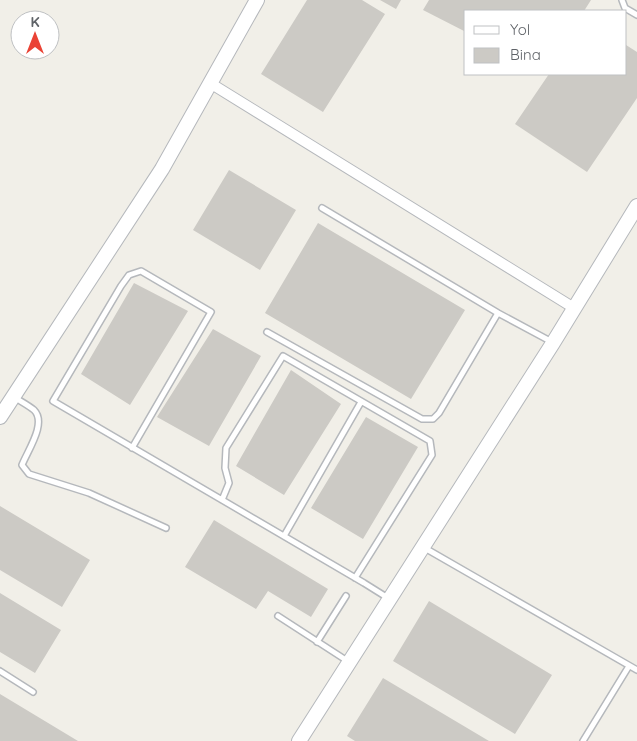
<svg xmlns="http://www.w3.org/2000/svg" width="637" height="741" viewBox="0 0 637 741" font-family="Quicksand,sans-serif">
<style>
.building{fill:#cccac5}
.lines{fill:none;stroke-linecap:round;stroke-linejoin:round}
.service-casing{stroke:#b5b8bc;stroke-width:8}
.minor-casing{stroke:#b5b8bc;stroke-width:12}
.tertiary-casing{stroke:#b5b8bc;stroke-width:16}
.service{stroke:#fff;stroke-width:5}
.minor{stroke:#fff;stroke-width:10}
.tertiary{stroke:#fff;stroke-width:14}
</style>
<rect width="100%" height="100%" fill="#f1efe8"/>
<!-- building -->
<path class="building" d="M307,0H362L385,14L323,112L261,74Z
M380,0H401L396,9Z
M429,0H591L584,11H466V32L423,10Z
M626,45L637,52V98L587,172L515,124L549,74H626Z
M229,170L296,210L260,270L193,230Z
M318,223L465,310L411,399L265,313Z
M134,283L188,311L130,405L81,374Z
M213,329L261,356L209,446L157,417Z
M291,370L341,404L284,495L236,466Z
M366,417L418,447L363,539L311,508Z
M0,506L90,560L62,607L0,570Z
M214,520L328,589L311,617L268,591L256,609L185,567Z
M0,593L61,630L35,673L0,652Z
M429,601L552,675L515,734L393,661Z
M383,678L489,741H355L347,736Z
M0,694L78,741H0Z"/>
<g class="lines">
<!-- service casing -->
<g class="service-casing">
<path id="service" d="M622,0L625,8L637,15
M322,208L498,313L552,342
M267,332L422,419H433L439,413L498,313
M14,397C20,401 28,405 34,410C47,423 28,450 22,465L29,474L89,493L166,528
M132,448L211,312L141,271L129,275L121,286L53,401L364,583L388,598
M222,500L229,483L225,468L226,448L283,356L430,441L432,455L355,578
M284,536L361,402
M423,547L637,670
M278,616L349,662
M317,642L346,596
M0,671L33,692
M583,741L629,666"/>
</g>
<!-- minor casing -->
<g class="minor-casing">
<path id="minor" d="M210,83L574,308"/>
</g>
<!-- tertiary casing -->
<g class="tertiary-casing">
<path id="tertiary" d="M0,417L162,169L257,0
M299,741L553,343L637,206"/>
</g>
<!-- service -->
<use href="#service" class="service"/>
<!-- minor -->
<use href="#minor" class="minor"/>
<!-- tertiary -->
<use href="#tertiary" class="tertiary"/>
</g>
<!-- legend -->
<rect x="464" y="10" width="162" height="65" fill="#ffffff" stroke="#bfc1c3"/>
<rect x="474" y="26" width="25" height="8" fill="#ffffff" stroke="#bfc1c3"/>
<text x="510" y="35" font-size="15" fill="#5f6368">Yol</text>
<rect x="474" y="48" width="25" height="15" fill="#cccac5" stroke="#bfc1c3"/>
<text x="510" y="60" font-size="15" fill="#5f6368">Bina</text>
<!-- north arrow -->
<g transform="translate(35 35)"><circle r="24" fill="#ffffff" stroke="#bfc1c3"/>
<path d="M0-4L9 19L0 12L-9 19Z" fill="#ea4335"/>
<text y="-8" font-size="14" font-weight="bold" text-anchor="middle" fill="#5f6368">K</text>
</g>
</svg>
